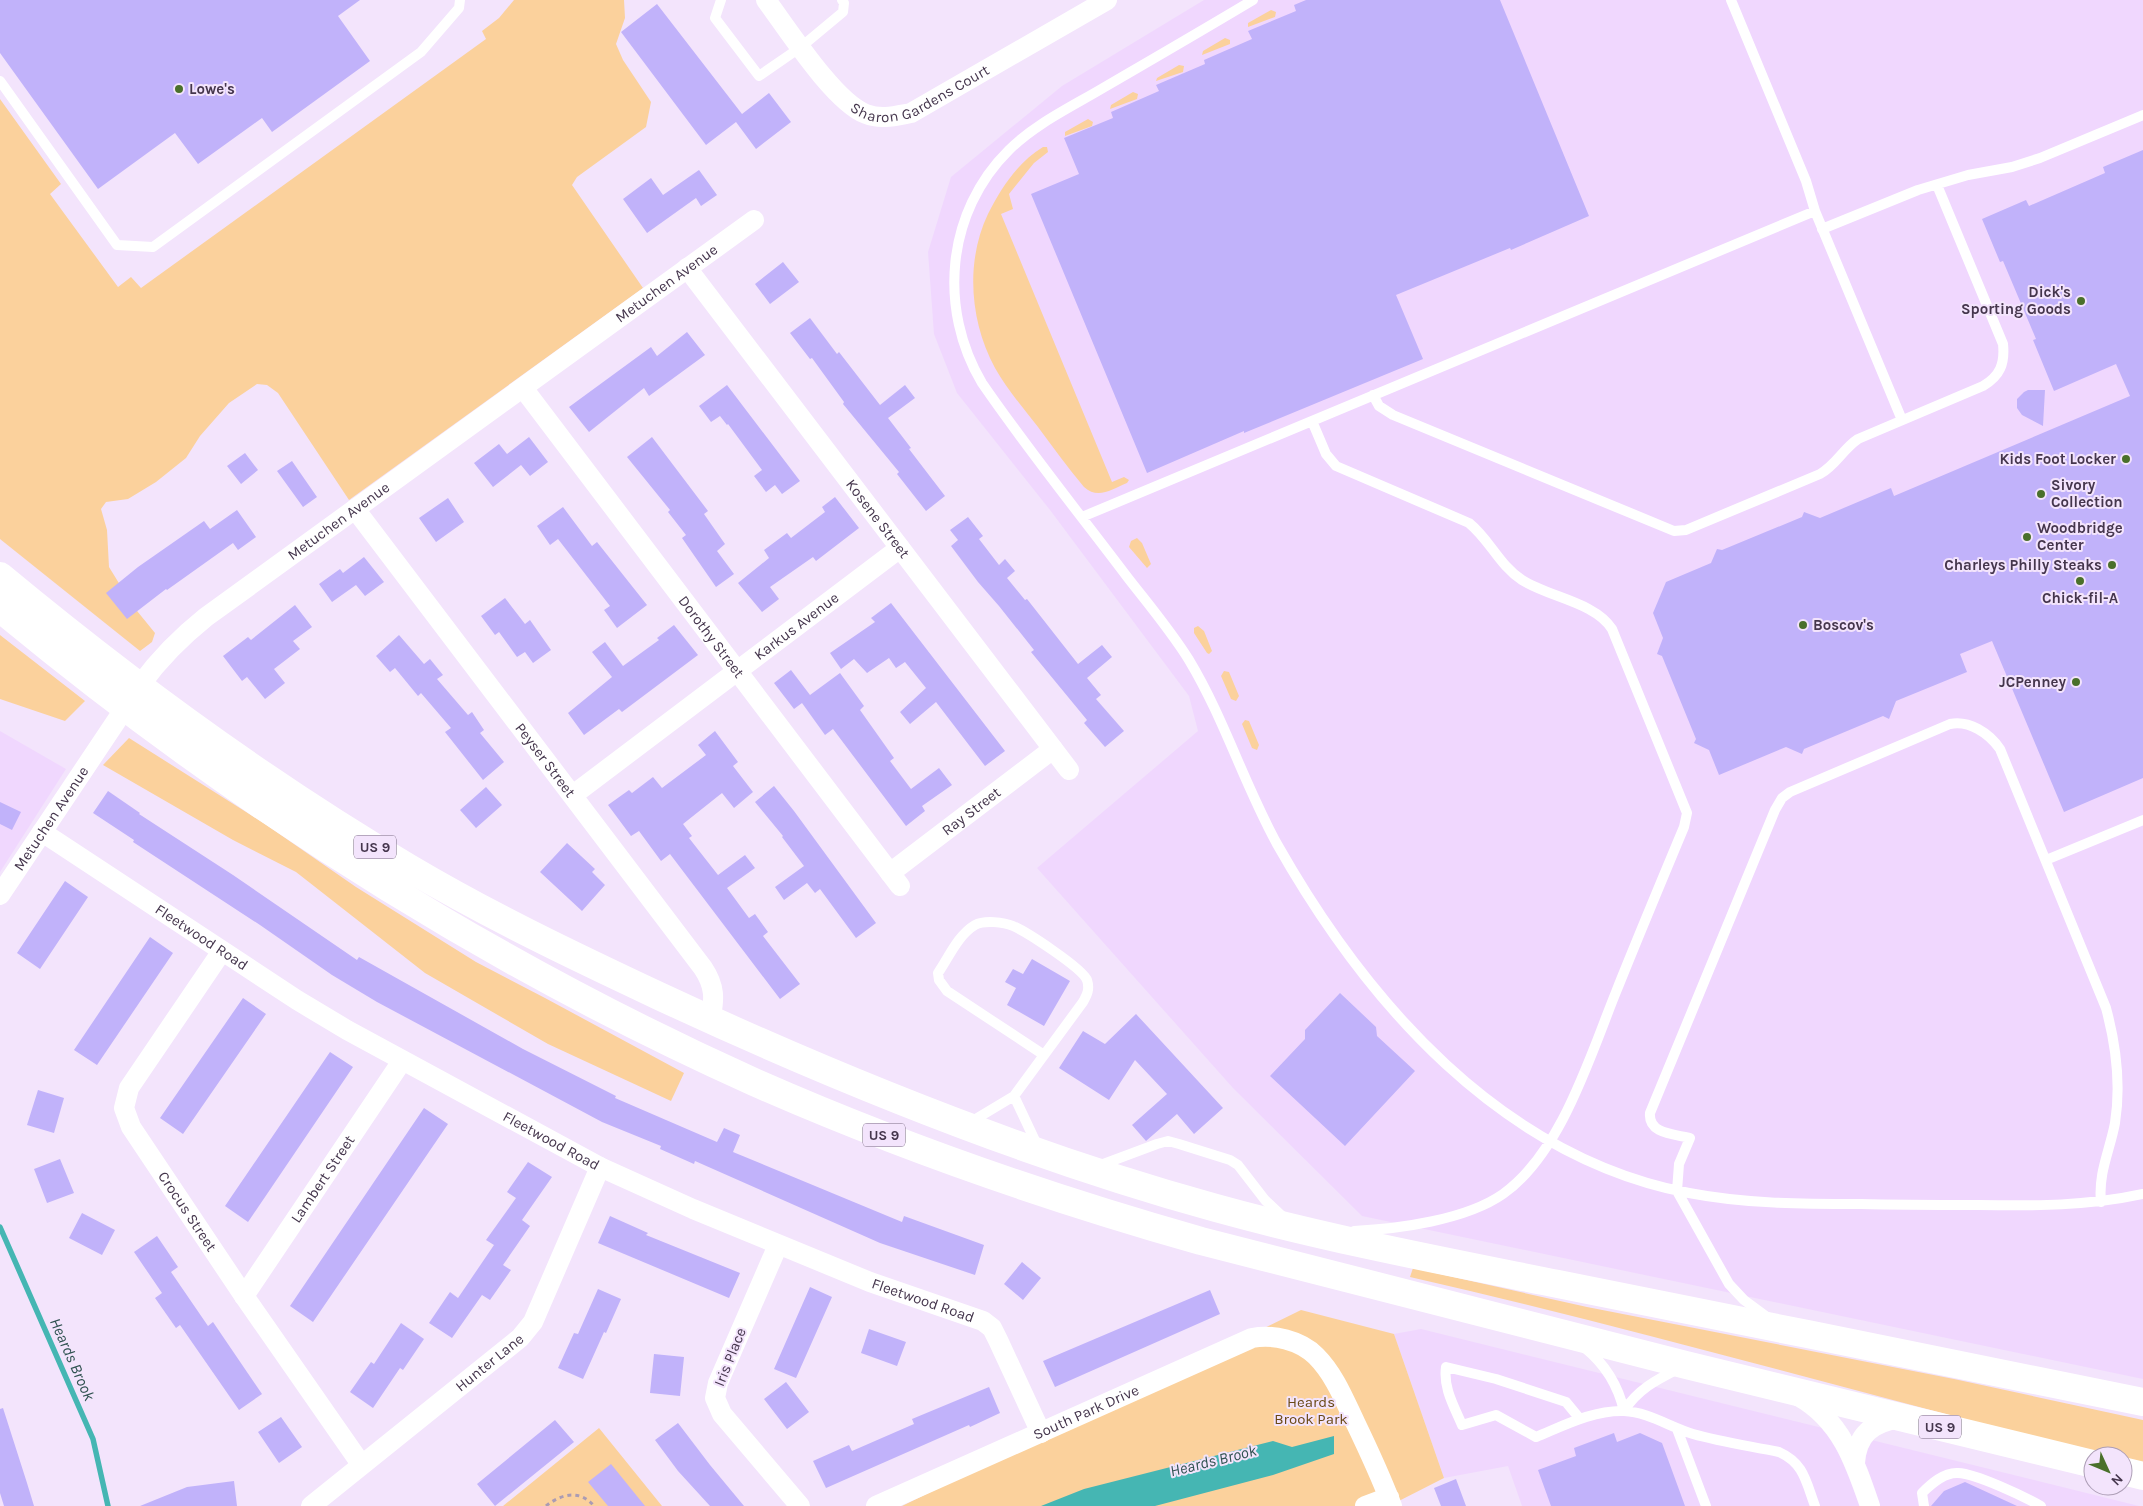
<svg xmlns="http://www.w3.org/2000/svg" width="2143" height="1506" viewBox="0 0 2143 1506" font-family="Karla,sans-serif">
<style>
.built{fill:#f0d7fe}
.green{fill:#fbd19c}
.water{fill:#45b6b3}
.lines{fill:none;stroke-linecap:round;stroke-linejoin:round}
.stream{stroke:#45b6b3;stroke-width:5.5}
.building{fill:#c1b2fa}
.path{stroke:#ab9cb3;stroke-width:3;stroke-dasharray:4 4;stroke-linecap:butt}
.service{stroke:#fff;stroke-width:10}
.minor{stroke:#fff;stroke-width:20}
.trunk{stroke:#fff;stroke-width:28}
.poi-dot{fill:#4a702b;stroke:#f3e4fc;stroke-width:2}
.labels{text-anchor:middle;stroke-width:4;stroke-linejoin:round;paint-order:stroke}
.shield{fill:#f3e4fc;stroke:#796a82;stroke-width:1}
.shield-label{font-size:14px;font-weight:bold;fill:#45364d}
.street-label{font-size:15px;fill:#45364d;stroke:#f3e4fc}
.poi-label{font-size:15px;font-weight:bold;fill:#45364d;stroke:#f3e4fc;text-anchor:start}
.park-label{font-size:15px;fill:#694815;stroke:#f3e4fc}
.water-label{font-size:16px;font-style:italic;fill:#305251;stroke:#f3e4fc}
</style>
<rect width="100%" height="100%" fill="#f3e4fc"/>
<!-- built -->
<path class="built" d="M1204,0H2143V1379L1362,1216L1233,1088L1037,868L1198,731L1189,696L1050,510L957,393L934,334L928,252L951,177L1062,86Z
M0,731L66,769L0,872Z
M1421,1329L2139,1506H1522L1508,1466L1444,1478L1394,1334Z"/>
<!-- green -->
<path class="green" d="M514,0H624L625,18L616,44L623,60L651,102L646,127L577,177L572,185L643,288L349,500L278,393L267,385L257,384L229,403L200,436L186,458L156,482L128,499L106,502L101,509L107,530L109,567L133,606L155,633L152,642L140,651L0,539V99L61,184L50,194L118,287L131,277L141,288L486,39L482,31L499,18Z
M1271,10L1276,12L1275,17L1248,27V23Z
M1225,38L1230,40V44L1202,55L1203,51Z
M1179,65L1184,66L1183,72L1156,81L1157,78Z
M1133,92L1138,94L1137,99L1110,109L1111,105Z
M1088,119L1093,122L1092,126L1065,136V132Z
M1043,147H1047L1048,152L1034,163L1009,194L1013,209L1001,214L1112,482L1124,477L1129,480L1127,483C1112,489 1098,500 1084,487C1068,468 1053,447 1038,427C1023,408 1007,389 995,368C970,322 965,262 988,214C1001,188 1018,162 1043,147Z
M1137,538L1142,543L1151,564L1147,568L1129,547L1131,541Z
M1198,626L1204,631L1212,651L1209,654L1207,653L1194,633V628Z
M0,635L85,701L65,721L0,699Z
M1224,671L1229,672L1239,696L1236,701L1231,699L1221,676Z
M1245,720L1249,721L1259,745L1257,750L1252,748L1242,724Z
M129,738L265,824L356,887L476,962L545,998L684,1073L671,1101L548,1044L425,973L296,872L233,840L103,765Z
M1413,1268L1587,1307L1954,1379L2143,1420V1465L2123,1460V1456H2108C1875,1398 1644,1330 1410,1277Z
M1301,1310L1394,1334L1444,1478L1389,1506H902Z
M599,1428L662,1506H503Z"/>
<!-- water -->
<path class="water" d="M1334,1436V1454L1273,1475L1155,1506H1041L1084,1489L1273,1441L1292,1447Z"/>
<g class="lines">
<!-- stream -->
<path class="stream" d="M0,1227L93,1439L108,1506"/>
</g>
<!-- building -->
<path class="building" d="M0,0H360L338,16L370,61L272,132L262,118L198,164L175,133L98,189L0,53Z
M1306,0H1500L1589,216L1511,250L1510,248L1396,295L1423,359L1244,433V431L1147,473L1031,194L1079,174L1064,138L1113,118L1111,112L1159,91L1156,85L1205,64L1204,60L1252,39L1248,31L1296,11L1294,5Z
M657,4L742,114L769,93L791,122L756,149L736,122L706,145L621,32Z
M2143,150V778L2064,812L1992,641L1960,654L1967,672L1896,701L1889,719L1883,716L1804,749L1802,754L1786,747L1719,775L1709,750L1694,743L1696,739L1662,656L1657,654L1663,638L1653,613L1666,582L1711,563L1717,549L1722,550L1802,517L1804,512L1820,518L1891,488L1894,496L2130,396L2116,364L2054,391L2033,340L2036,339L2003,261L2000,262L1982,219L2026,200L2029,206L2105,173L2103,167Z
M699,170L717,195L701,206L696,198L647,233L623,199L651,178L663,195Z
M783,262L799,282L770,304L755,284Z
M810,318L837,354L839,352L880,405L905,385L915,398L888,418L911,448L909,449L945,496L926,511L897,474L899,472L843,404L844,402L812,358L810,359L790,333Z
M687,332L705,355L649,396L644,388L589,432L569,407L651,347L657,356Z
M727,385L800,481L782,494L775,485L766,492L754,476L762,470L728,424L727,425L720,416L711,422L699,406Z
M2028,390H2045L2043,426L2022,415L2017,408V399L2024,392Z
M529,437L548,462L530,476L521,465L493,487L474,463L499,444L507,454Z
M652,437L708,511L704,514L725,544L717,551L734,574L716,587L682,538L686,535L668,512L670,510L627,457Z
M245,453L258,470L241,484L227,466Z
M292,461L317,497L303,507L277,471Z
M835,497L859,528L816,561L813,557L770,587L779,599L762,612L738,583L769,558L764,550L787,533L791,538L825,512L822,507Z
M448,498L464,522L436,542L419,518Z
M563,507L592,546L597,542L647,605L617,628L604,610L610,606L558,539L550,545L537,526Z
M237,510L256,537L238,550L233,543L167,590L166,589L127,619L106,593L138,567L204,521L210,529Z
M968,517L983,536L979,539L999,565L1005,559L1015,571L1007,578L1025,600L1027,599L1078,664L1102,645L1112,657L1087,678L1101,695L1096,699L1124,731L1105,747L1084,723L1087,720L1031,652L1034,650L999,606L978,582L951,546L958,540L950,530Z
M364,557L384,582L365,596L356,585L332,602L319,584L340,569L343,573Z
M505,598L525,624L530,620L551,650L533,663L525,652L517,657L499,632L495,635L481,616Z
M891,603L1005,751L985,766L936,702L910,724L900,712L926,688L905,662L896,668L889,658L867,673L854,659L841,669L830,653L875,622L871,618Z
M295,605L312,627L293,641L300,649L274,669L285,683L265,699L247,677L242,681L223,656L248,637L251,640Z
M674,625L698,655L622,712L619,709L584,735L568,713L612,677L592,652L605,642L623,666L659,640L657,638Z
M399,635L424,664L430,659L443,675L437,679L468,715L472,712L484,730L480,733L504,762L483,780L445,732L451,728L421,693L418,696L395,668L390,672L376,656Z
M791,670L810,695L840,673L864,706L860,710L894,758L890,761L911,789L939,768L952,785L922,806L925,811L906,826L833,729L825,735L802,703L794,709L774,683Z
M715,731L738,762L733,766L753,792L734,808L722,793L683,824L692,836L689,838L718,875L745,855L755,868L727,888L749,918L755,914L768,932L763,936L800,984L780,999L670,854L661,861L639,831L631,836L608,805L629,790L632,793L653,777L662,788L706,755L698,745Z
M774,786L794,811L876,923L856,938L820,889L815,893L807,883L784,900L775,887L804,866L782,837L783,836L755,802Z
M486,787L502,805L476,828L460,810Z
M108,791L140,813L139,814L233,875L357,960L359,957L523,1049L616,1096L615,1098L717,1142L724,1128L740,1135L733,1152L902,1222L904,1216L984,1245L975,1275L880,1243L695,1161L694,1164L660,1149L661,1146L602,1122L377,1002L332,975L260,925L133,842L134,840L93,813Z
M0,802L21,812L12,830L0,824Z
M567,843L595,869L592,872L605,885L582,911L540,872Z
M65,881L88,897L40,969L17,953Z
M150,937L173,953L97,1065L74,1050Z
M1032,959L1070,981L1044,1026L1007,1005L1016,988L1005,982L1013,969L1023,974Z
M1340,993L1376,1027L1377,1036L1415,1071L1345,1146L1270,1076L1305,1039V1030Z
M243,998L266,1014L183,1134L160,1118Z
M1136,1014L1223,1108L1194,1134L1177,1114L1146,1141L1132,1125L1167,1094L1135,1060L1109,1100L1059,1068L1083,1031L1105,1044Z
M330,1052L353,1067L248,1222L225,1206Z
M38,1090L64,1098L54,1133L27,1125Z
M424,1108L448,1124L313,1322L290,1306Z
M60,1159L74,1193L47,1203L34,1169Z
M528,1162L552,1177L522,1220L530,1226L503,1265L511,1270L490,1300L482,1295L452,1338L429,1323L450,1292L458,1298L494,1245L486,1240L516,1198L507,1192Z
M82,1213L115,1230L102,1255L69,1238Z
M610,1216L648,1233L646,1235L740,1273L729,1298L598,1243Z
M157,1236L178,1267L171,1272L208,1326L213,1322L262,1394L239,1410L180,1325L176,1328L155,1298L162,1293L134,1252Z
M1022,1262L1041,1278L1023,1300L1004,1284Z
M810,1287L832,1297L796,1378L774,1369Z
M598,1289L621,1299L606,1333L604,1332L583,1379L558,1368L574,1333L578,1334Z
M1210,1290L1220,1314L1055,1387L1043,1361Z
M401,1323L424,1339L403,1370L400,1368L373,1408L350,1392L371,1362L374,1364Z
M869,1329L906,1342L897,1366L861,1353Z
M654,1354L684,1357L680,1396L650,1393Z
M786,1382L809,1412L787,1429L764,1399Z
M989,1387L1000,1413L970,1427L969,1425L826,1488L813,1461L849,1445L852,1451L914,1424L912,1419Z
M3,1408L27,1483L34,1506H4L0,1493V1409Z
M281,1417L302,1447L279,1463L258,1432Z
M555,1420L574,1442L495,1506L477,1484Z
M678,1423L710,1465L744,1506H710L678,1471L655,1440Z
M1614,1433L1617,1442L1640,1433L1662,1443L1685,1506H1551L1538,1470L1576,1456L1574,1448Z
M611,1464L645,1506H608L588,1482Z
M1456,1479L1466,1506H1441L1434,1488Z
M234,1481L237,1506H140L187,1487Z
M1965,1482L2017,1506H1931L1944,1491Z"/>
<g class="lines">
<!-- path -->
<path class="path" d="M546,1506C561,1494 580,1489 594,1506"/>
<!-- service -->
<path class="service" d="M721,0L715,18L759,76L801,47L843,12L844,3L842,0
M1253,0C1203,30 1153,59 1103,88C1071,107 1035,124 1009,150C946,212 938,309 982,383C1028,450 1079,513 1128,578C1149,605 1171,631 1189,660C1224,718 1244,784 1277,844C1367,1003 1501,1157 1689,1193C1746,1204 1803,1204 1861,1204C1900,1205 1940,1205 1979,1205C2035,1206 2088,1206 2143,1194
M1731,0L1806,181L1815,211L1902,420
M0,81L117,245L153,247L421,52L459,8L460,0
M1822,229L1918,190L1968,175L2012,167L2040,158L2143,115
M1373,395L1379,406L1393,415L1674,531L1686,530L1820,474C1836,465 1843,449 1858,439L1983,386C2000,376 2005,364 2003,344L1937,185
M1312,421L1326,454L1336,466L1469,523C1490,540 1499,565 1522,580C1548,597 1595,602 1612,629L1687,813L1684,827C1661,882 1638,937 1616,992C1590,1056 1561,1153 1503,1194C1466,1220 1398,1229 1354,1231
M1082,517L1815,211
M2046,860L2143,820
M1014,1096L1038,1147
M969,1123L1014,1096L1083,1002C1087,995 1090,989 1087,980C1082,968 1027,932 1013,926C1004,922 984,920 975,925C958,935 949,957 938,973L939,980L947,991L1044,1055
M1098,1166L1157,1144L1168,1141L1179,1144L1230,1160L1238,1165L1265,1200L1283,1217
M1767,1317L1744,1300L1729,1284L1677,1191L1679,1164L1690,1138C1674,1134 1648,1134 1650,1113L1775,810L1782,798L1790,792L1950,724C1969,720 1989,733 2000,749L2106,1008C2116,1045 2121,1085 2115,1123C2110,1150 2098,1173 2101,1202
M1585,1348C1606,1365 1618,1385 1624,1411C1637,1390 1656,1380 1678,1369
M1580,1419L1566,1402L1496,1379L1446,1367C1443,1388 1454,1406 1462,1425L1496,1415L1536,1437C1563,1426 1593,1410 1624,1411C1648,1412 1670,1427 1693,1434C1721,1442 1750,1446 1779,1452C1804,1463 1806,1482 1815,1506
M1677,1429L1706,1506
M1924,1506L1922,1493C1931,1484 1944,1472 1958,1473C1977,1474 2023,1496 2041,1506"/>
<!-- minor -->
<g class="minor">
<path id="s1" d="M766,0C787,28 834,102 866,114C881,120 895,116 911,113L1107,0"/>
<path id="s2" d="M687,268L1069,770"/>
<path id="s3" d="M523,388L900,886"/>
<path id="s4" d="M355,509L703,968C715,986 715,999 710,1020"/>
<path id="s5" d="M573,795L900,548"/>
<path id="s6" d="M42,832L297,1000L347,1030L600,1167L693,1209L870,1282L983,1321L992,1328L998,1340L1041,1433"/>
<path id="s7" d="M890,873L1053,749"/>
<path id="s8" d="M0,895L141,684C160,658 181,637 206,617L754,220"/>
<path id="s9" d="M222,951L129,1088L124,1108L131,1127L244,1296L361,1464"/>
<path d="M778,1245L718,1383L715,1398L722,1414L800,1506"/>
<path id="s10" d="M244,1296L402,1061"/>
<path d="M1798,1396C1841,1420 1855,1462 1870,1506"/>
<path d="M1855,1463C1857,1434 1872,1423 1900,1418"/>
<path id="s11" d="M311,1506L520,1338L533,1322L600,1167"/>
<path id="s12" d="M876,1506L1252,1338C1273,1334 1300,1340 1316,1356C1334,1374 1344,1399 1355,1422C1368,1449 1381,1477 1392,1506"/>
<path d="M1365,1506L1389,1497"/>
</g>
<!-- trunk -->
<path class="trunk" d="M0,576C129,683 265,783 409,868C490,916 574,956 659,996C839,1080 1024,1155 1216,1208C1328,1239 1444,1261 1558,1284C1753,1324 1948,1361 2143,1402
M0,608C229,798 483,960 754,1082C899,1146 1049,1198 1201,1241L1686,1365L2093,1464
M2123,1471L2143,1476"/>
</g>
<!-- markers -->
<g class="poi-dot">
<circle cx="179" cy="89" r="5"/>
<circle cx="2081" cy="301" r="5"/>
<circle cx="2126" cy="459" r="5"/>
<circle cx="2041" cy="494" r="5"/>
<circle cx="2027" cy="537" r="5"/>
<circle cx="2112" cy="565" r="5"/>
<circle cx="2080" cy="581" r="5"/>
<circle cx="1803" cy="625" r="5"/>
<circle cx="2076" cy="682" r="5"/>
</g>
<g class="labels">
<!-- shield labels -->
<g class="shield">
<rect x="354" y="835.5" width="42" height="23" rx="4"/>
<rect x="863" y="1123.5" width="42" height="23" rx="4"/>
<rect x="1919" y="1415.5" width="42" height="23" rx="4"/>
</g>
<g class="shield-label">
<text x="375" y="852">US 9</text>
<text x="884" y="1140">US 9</text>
<text x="1940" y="1432">US 9</text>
</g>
<!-- street labels -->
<g class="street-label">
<text dy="5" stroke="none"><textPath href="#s1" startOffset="212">Sharon Gardens Court</textPath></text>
<text dy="5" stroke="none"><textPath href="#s8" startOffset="916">Metuchen Avenue</textPath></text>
<text dy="5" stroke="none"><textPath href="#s2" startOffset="315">Kosene Street</textPath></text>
<text dy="5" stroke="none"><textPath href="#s8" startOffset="511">Metuchen Avenue</textPath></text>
<text dy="5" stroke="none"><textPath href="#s5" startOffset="280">Karkus Avenue</textPath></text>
<text dy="5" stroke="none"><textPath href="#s3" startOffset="312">Dorothy Street</textPath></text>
<text dy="5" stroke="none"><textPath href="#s4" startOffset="315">Peyser Street</textPath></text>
<text dy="5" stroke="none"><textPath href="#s7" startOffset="102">Ray Street</textPath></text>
<text dy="5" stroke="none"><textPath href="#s8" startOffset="92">Metuchen Avenue</textPath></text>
<text dy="5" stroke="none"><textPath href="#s6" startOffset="191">Fleetwood Road</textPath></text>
<text dy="5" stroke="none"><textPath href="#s6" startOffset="596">Fleetwood Road</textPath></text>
<text dy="5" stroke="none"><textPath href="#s10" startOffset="141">Lambert Street</textPath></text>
<text dy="5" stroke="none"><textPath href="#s9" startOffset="308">Crocus Street</textPath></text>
<text dy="5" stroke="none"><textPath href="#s6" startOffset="1001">Fleetwood Road</textPath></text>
<text transform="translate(730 1357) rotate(-68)" y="5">Iris Place</text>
<text dy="5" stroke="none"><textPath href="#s11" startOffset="229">Hunter Lane</textPath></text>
<text dy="5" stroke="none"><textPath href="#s12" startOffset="230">South Park Drive</textPath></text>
</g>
<!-- poi labels -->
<g class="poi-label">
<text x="189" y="94">Lowe's</text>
<text x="2071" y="297" text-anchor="end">Dick's<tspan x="2071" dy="17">Sporting Goods</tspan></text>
<text x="2116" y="464" text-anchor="end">Kids Foot Locker</text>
<text x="2051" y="490">Sivory<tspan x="2051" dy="17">Collection</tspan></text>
<text x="2037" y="533">Woodbridge<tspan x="2037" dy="17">Center</tspan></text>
<text x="2102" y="570" text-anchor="end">Charleys Philly Steaks</text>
<text x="2080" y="603" text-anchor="middle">Chick-fil-A</text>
<text x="1813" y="630">Boscov's</text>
<text x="2066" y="687" text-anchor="end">JCPenney</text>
</g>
<!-- park labels -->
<g class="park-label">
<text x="1311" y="1407">Heards<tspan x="1311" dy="17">Brook Park</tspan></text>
</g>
<!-- water labels -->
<g class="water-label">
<text transform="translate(73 1359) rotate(66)" y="6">Heards Brook</text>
<text transform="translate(1213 1460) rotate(-14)" y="6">Heards Brook</text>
</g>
</g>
<!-- north arrow -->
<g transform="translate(2108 1471) rotate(134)"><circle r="24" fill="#f3e4fc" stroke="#ad9eb6"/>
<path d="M0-4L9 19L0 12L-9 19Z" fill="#4a702b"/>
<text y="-8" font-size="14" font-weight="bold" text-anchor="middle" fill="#45364d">N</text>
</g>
</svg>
